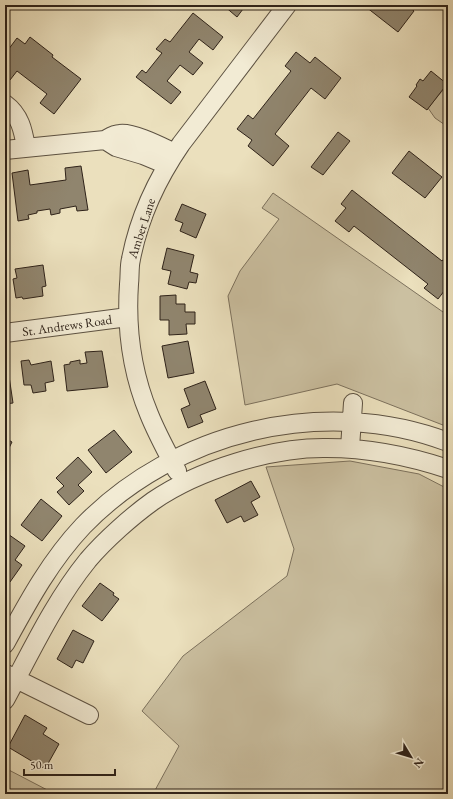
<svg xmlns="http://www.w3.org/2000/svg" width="453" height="799" viewBox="0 0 453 799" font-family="'EB Garamond',serif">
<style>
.green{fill:#cbc0a1;stroke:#7c715d}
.building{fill:#90856e;stroke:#2e2219}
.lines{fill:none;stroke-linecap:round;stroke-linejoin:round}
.minor-casing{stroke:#5d5242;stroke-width:20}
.minor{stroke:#f2ebd4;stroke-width:18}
.labels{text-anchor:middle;stroke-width:4;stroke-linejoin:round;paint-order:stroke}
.street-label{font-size:13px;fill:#2e2219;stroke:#f2ebd4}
</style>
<rect width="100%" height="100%" fill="#ebe0bd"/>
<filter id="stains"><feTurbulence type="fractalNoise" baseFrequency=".005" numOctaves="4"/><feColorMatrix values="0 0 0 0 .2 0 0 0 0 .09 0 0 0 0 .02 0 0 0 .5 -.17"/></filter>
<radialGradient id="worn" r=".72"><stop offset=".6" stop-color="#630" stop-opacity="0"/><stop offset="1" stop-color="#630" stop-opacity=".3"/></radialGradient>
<!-- green -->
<path class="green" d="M448,84V127L435,118L428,108Z
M273,193L443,312L448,306V427L337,384L245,405L228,296L240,271L279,219L262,208Z
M350,461L419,474L448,489V794H153L179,746L142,711L183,656L287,576L294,549L266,467Z
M5,768L55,794H5Z"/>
<!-- building -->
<path class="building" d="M223,5H246L237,17Z
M367,5H407L414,11L398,32L366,7Z
M193,13L223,37L213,50L199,39L189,52L203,63L193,75L180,65L167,81L181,92L171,104L136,77L142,70L146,73L162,53L156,49L165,39L170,42Z
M30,37L53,55L52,57L81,79L54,114L40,103L47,94L17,71L10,80L5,76V54L17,38L25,44Z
M296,52L310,63L315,57L341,78L325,99L311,88L275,134L289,146L273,166L248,146L252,140L237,129L248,115L253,119L291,71L285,66Z
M431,71L447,84L427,110L409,97L417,86L416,85L420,79L423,81Z
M338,132L350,141L323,175L311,167Z
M409,151L442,177L425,198L392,173Z
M81,166L88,210L77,211L76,206L60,209V213L51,215L50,209L37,211V213L28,215L29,219L18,221L12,173L28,170L30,185L66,180L65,168Z
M352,190L442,261L448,254V286L438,299L424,288L428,284L354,226L349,232L335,221L346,208L341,204Z
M182,204L206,214L196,238L180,231L183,223L175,220Z
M167,248L194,255L190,272L198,274L196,283L189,282L187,289L168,284L171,271L162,269Z
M43,265L46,286L42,287L43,296L23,299L22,297L16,298L13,279L17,278L15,269Z
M176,295V304H185V312H195V324H186L187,334L169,335V320H160V296Z
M188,341L194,373L168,378L162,346Z
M102,351L108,387L67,391L64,365L70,364V362L80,360V364L87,363L85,352Z
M29,360L31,365L51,361L54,381L45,383L46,391L33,393L31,385H24L21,361Z
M9,376L13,403L5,404V377Z
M205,381L216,409L200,415L203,422L188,428L181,409L190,405L184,389Z
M114,430L132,452L106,473L88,450Z
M5,438L12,442L5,456Z
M78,457L92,472L78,485L84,491L69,505L57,492L64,486L56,478Z
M251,481L260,497L251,502L258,515L244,522L241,516L227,523L215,500Z
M41,499L62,516L42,541L21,525Z
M5,532L25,546L15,560L22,565L10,582L5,579Z
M100,583L114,593L113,595L119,599L102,621L82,606Z
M73,630L94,641L83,663L76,660L72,668L57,659Z
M25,715L47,728L43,734L59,744L45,769L8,747Z"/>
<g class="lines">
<!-- minor casing -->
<g class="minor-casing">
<path id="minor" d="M5,104C20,115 23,130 26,147
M105,140L116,147L143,155L167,165
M5,150L105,140C110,137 114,134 120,134C133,132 162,147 175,153
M5,333L128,317
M350,448L353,403
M177,471C167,452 157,434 149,414C132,373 126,328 129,284C130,276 129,267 131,259C139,217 157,179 181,144L287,5
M5,644C28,602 50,561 83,526C175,431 324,395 448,442
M6,674L89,715
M5,700C31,652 54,602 88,560C105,540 132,516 153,501C198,470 272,447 327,448C368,448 409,456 448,469"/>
</g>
<!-- minor -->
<use href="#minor" class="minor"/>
</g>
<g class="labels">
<!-- street labels -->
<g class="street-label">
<text transform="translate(141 228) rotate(-72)" y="5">Amber Lane</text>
<text transform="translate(67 325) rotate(-8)" y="5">St. Andrews Road</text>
</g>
</g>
<!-- margin -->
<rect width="453" height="799" fill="none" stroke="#ebe0bd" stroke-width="20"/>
<rect x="6" y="6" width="441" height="787" fill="none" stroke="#2e2219" stroke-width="2"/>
<rect x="10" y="10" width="433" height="779" fill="none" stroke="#2e2219"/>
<!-- north arrow -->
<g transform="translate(411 757) rotate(128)" stroke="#f2ebd4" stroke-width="3" paint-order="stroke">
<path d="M0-3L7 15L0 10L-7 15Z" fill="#2e2219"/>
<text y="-6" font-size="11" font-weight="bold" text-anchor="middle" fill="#2e2219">N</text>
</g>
<!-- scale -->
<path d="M24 769v6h91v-6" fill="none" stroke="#2e2219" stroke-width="2"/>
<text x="30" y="769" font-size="12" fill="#2e2219" stroke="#f2ebd4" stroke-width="3" paint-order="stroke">50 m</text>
<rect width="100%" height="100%" filter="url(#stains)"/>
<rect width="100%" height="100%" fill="url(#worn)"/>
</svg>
